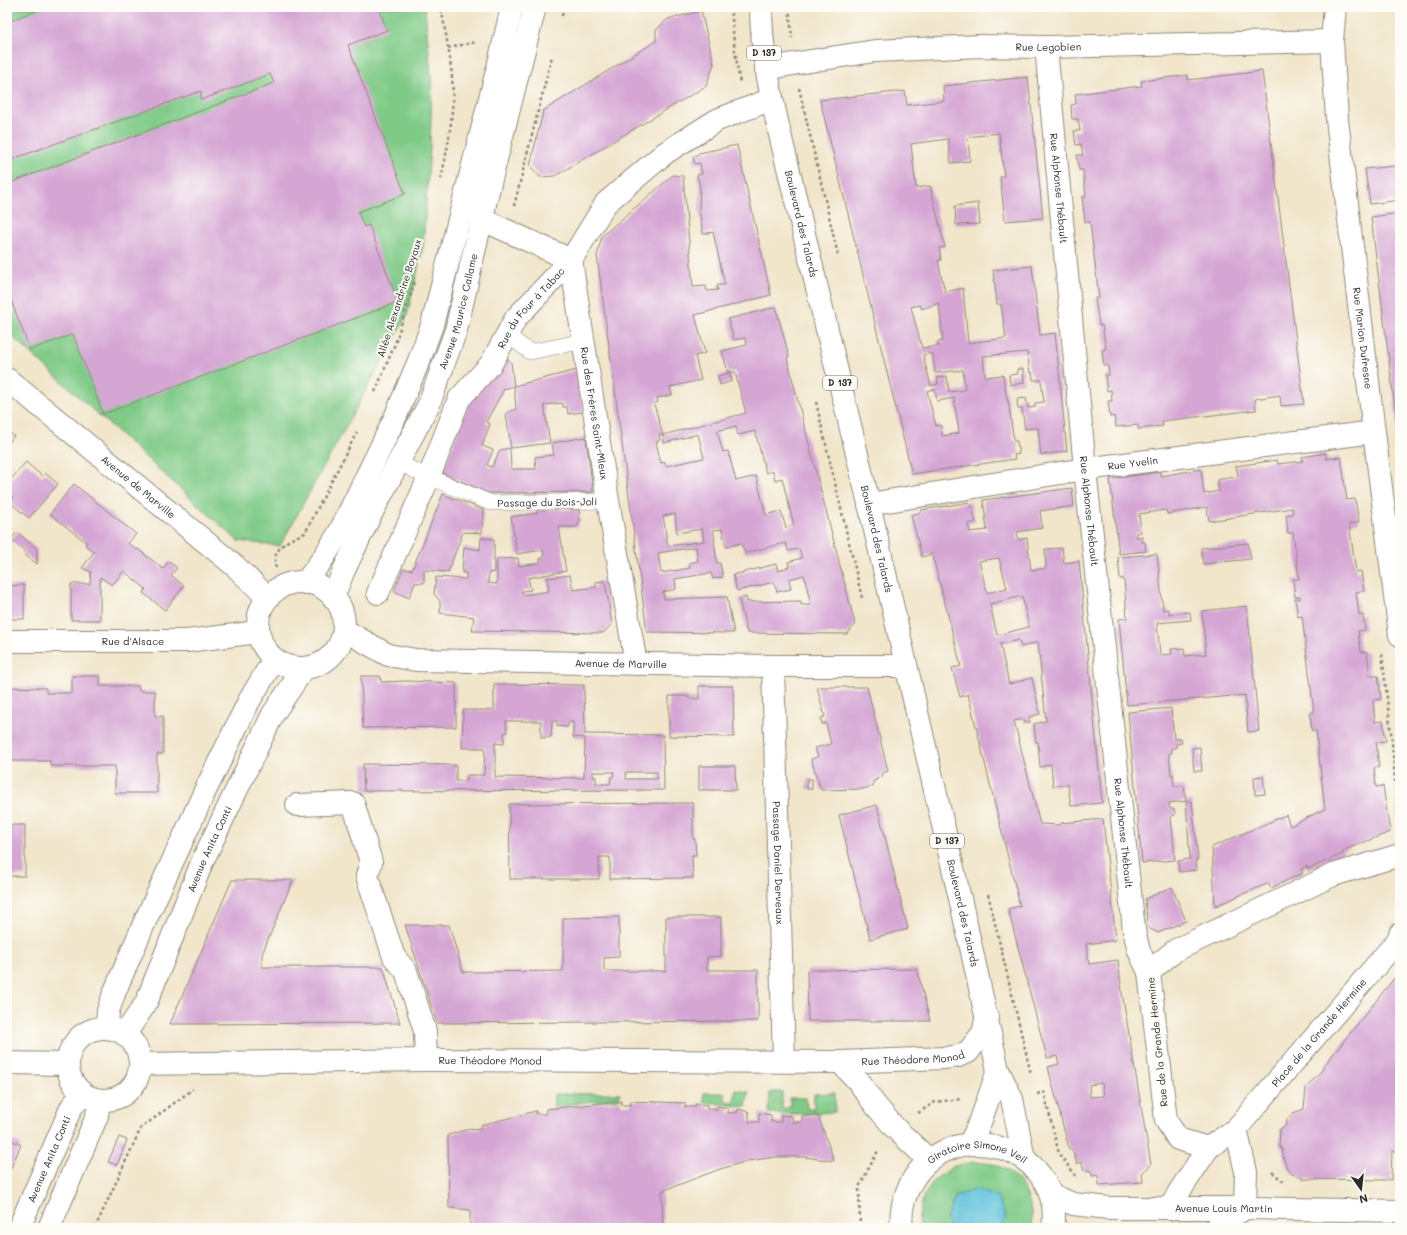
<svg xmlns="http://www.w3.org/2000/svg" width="1407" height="1235" viewBox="0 0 1407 1235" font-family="Mali,sans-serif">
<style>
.green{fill:#7fca87;stroke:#557a59}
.water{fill:#5ec2dc;stroke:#447684}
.building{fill:#d5a6d4;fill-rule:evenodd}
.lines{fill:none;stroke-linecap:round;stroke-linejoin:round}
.service-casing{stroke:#8e887a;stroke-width:16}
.pedestrian-casing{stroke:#8e887a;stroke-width:24}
.minor-casing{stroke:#8e887a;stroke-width:24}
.tertiary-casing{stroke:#8e887a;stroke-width:24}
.primary-casing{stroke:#8e887a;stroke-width:24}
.path{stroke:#8e887a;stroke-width:2.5;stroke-dasharray:3 3;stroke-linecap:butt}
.service{stroke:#fff;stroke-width:15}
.pedestrian{stroke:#fff;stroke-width:22}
.minor{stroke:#fff;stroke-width:22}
.tertiary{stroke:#fff;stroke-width:22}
.primary{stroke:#fff;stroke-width:22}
.labels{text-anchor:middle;stroke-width:4;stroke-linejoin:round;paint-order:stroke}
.shield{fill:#fdfcf7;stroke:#6a6a68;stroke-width:1}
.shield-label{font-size:9px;font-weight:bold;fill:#2b2b2b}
.street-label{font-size:10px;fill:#2b2b2b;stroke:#fdfcf7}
</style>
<rect width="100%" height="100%" fill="#fdfcf7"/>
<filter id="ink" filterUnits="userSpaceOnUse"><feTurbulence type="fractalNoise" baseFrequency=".025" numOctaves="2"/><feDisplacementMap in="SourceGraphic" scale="8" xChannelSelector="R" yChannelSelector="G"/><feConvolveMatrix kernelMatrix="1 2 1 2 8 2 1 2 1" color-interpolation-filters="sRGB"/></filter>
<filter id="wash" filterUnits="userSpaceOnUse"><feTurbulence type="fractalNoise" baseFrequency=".012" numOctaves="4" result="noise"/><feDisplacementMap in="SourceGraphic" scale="16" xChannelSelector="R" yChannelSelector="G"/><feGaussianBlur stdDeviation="0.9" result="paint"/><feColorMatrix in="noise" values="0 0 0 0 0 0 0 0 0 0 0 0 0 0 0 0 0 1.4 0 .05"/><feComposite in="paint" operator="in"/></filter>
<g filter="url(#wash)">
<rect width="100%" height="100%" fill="#f1e5ca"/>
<!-- green -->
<path class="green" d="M7,7H425L432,87L430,147L423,247L407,316L280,546L238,541L7,332Z
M736,1090L749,1092L746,1107L704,1102V1093H725V1101L734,1102Z
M770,1092H782V1108H790V1098H806L807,1109H814V1094L835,1093V1112L801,1114L769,1113Z
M620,1093L619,1099L585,1102L554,1107V1094Z
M973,1162C979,1162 986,1163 992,1164C1020,1171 1035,1201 1031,1228H1002L1006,1219L946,1218L950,1228H920L919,1217L923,1198L933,1181L954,1166Z"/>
<!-- water -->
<path class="water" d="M977,1189L998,1198L1006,1219L1002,1228H950L946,1218L956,1196Z"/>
<g id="blocks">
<!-- building -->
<path class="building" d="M45,7H378L387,30L348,45L405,194L358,212L364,227L369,225L398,302L103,414L73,334L30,350L7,290V184L274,83L270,74L201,100V91L7,161V22Z
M701,11L714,64L706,86L555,176L540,177L530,166L543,111L656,41V30L668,19Z
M1262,71L1304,404L1281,406L1280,395L1255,399L1256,410L1162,421L1163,426L1138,429V425L1116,427L1114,416L1110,417L1108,401H1112L1111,390L1107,391L1105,375H1109L1108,365L1104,366L1102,350L1106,349L1102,325H1099L1095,298H1099L1090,222H1085L1082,197H1086L1083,170H1079L1077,155H1083L1081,144L1076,145L1074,131H1080L1078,119H1072L1071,105L1076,104L1075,94L1142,86L1141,81L1188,75V80Z
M1028,77L1043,218L1005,221L1000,177L1004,176L999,133L968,137L970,161L951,163L948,139L911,144L916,188L930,186L945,247L939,248L941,260L938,261L945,292L963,288L968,343L1006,338L1001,304H997L993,270L1032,266L1040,335L1055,333L1067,451L1041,455L1038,428L1025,429L1022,409H1018L1017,399L1026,398L1028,408L1035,407V403L1044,402L1041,380H1033L1032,372L1030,373L1027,352L983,356L985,377L1003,375L1007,400H1008L1014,441H1017L1019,454L1014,455L1015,459L912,474L820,100L905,91L907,105L944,101L943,86ZM939,303L943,341L937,342L939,346L922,348L911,307L920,305L922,309ZM928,354H933L935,373L963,370L965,390L949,392L947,376L937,378L938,384L931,386L923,355ZM935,389L937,401L954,398L959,433L942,436L941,425L936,426L927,391Z
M737,145L771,295L695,315L705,353L695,356L701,380L670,387L672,395L657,398L658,402L654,404L663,435H659L660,440L656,442L661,463L665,462L666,466L704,458L698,434L664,443L663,435L746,413L735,372H729L732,381L720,385L718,376L728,373L722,351L747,345L745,338L734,340L728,319L776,307L789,357L787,358L855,624L847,634L747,633L739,599L746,597L747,602L801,601V605H811L804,575L789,579L791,589L777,592L774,582L737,591L733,575L776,564L778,571L789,567L788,562L802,558L799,549L788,551L786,543L745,553L741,543L726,547L722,529L713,530L715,540H714L717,563H720L723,577L713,579L711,573L675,579L676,589L663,592L664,599L727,597L734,633L647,632L597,256L602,236L673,175L683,176L693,287L706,286L707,291L718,290L717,285H725L713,232L703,234L699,210L700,187L697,175L702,174L700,163L695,164L693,158L699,153ZM736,426L738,435L755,431L766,473L773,471L775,480L782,478L794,525L786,528L781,511L766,515L756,476L736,481L728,451L723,452L717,431ZM675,514L677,533L702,529L704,541L668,546L663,516ZM696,547L698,561L689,563L690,568L661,573L658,553Z
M1396,166L1400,200L1370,204L1365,169Z
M978,203L980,224L956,225L955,206Z
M1400,213V441H1399L1371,217Z
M503,356L511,362L514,386L504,389L486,422L490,424L482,446L493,450L487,465L492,467L500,450L510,448L511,469H536L535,457L554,455L552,443L586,437L593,492L488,493L442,473L471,397Z
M1017,369H1023L1024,383L1010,385L1009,375L1018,374Z
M577,370L584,412L568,414L567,407H563L562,403L544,405L550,443L511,448L506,413L516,409L514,386Z
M7,431L14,436L7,445Z
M1326,453V459L1341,457L1347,500L1355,499L1359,522L1349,524L1356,572L1361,571L1364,591L1356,592L1359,615H1363L1365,630L1358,631L1361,652H1367L1370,676H1378L1381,699L1373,700L1375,722L1383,721L1386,741L1376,742L1379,767L1374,768L1376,787L1383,786L1390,832L1342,851L1344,853L1308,869L1307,866L1301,869L1303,873L1271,888L1269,883L1215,906L1212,847L1286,815L1290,826L1325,809L1316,731H1312L1310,713L1314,712L1302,616L1298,617L1295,599H1300V596L1295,597L1293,579H1299L1293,533H1288L1286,515L1293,514L1292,508L1209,521L1207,507L1167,514L1166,510L1139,514L1141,532L1136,533V537H1142V542H1145L1146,551L1119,554L1110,479L1160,472L1161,476L1201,469L1204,494L1219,491L1217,480L1238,476L1236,466L1277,460L1278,464L1303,461L1302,457Z
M26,462L42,476L45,473L58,484L29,518L9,502L13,497L7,492V484Z
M74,484L136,534L128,543L137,550L138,549L163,569L169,561L177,568L171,575L184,586L165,610L143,593L146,589L124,571L112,585L100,577V620H71V584H90L91,572L82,568L94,552L85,545L87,543L50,514Z
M1072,488L1074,506L1040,511L1042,528L1017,532L1018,540L1027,538L1031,570L1046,568L1045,549L1062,548L1064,563L1079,561L1102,803L1071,806L1068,785L1053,786L1051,764L1040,767L1038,742H1036L1034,724L1046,721L1038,642L1021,647L1019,640L1000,644L1009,684L1032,678L1040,714L1029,717L1030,722L1025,723L1023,719L1014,721L1040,824L1061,825V823L1103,819L1116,940L1086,944L1089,964L1118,960L1122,993L1151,1165L1142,1173L1143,1182L1099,1185L1098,1175L1092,1176L1091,1171L1084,1170L1081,1162L1077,1164L1072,1149H1069L1048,1067L1059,1064L1057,1056L1047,1058L1008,909L1020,906L968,694L960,697L952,668L961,666L933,557L932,554L922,557L911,515L922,512L921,510L970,502L976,522L968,524L970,532L987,530L983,500ZM999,558L1007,588L987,593L979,561ZM1022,596L1029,627L997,635L990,604ZM1102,1083L1104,1096L1090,1097L1089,1085Z
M443,494L484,510L482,533L463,532L448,572L424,570V583H415L409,598L394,591L403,569L412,570Z
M579,509L580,520L577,527H559L566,571L528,578L531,590L522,591L523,595L549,591L547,578L570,575L573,590L596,587V582L605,581L612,624L603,633L472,631L474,617L440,613V601L434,594L436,577L466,579V573H462L464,547L480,550L481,538L494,539V572L489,573L488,583L497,584V559L518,558L519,566L540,563V559L544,557L543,550L517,554L511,517L537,513V510Z
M17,532L37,549V564L24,554L25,551L11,540Z
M1248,543L1251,559L1203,564L1201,548Z
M1157,554L1163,610L1169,609V614L1190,612L1191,620L1157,623L1160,655L1172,654L1171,649L1184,648L1185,656L1206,654L1202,611L1247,606L1259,731L1248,732L1245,695L1127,705L1119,619L1127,618L1124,579H1120L1118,557Z
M24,585V619H7V586Z
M72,676H100V686H138L139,691H155V716H163V754H157V793H115V766H50V761H7L8,687L46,688V693H72Z
M361,676H380L381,682L407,681L456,683V727L363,728Z
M494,684L584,685L585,734L663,735L664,790L364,791L363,764L456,765V781H467V775H484L485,748H462L463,710H494ZM506,721H541V738L551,737L552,721H557V726L568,727V722H573V737L585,738L584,778L495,777V743L504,744V733L507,732ZM593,772H614L613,777H611L610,784H596V777H593ZM626,772H657V779H626Z
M699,686H733L734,737L669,736V696H688V698L699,699Z
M817,687H867L888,771L882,773L883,776L876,779L877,780L873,781V786L863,789L821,790L811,759L818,757L815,748L831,744L826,723L822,724L821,718L825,717Z
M1171,708L1174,739L1181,738L1182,743L1176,744V748H1171L1172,753H1169L1171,775L1173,774L1174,786H1184L1186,801L1169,803L1170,809H1174L1175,815L1171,816L1175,860L1142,863L1128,712Z
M1200,747L1202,771H1194L1192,748Z
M699,766H735L736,790H699Z
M1263,776L1265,794L1255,795L1254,777Z
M807,779H812V789H807Z
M1186,801H1192L1198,859H1196L1197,870L1179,872L1178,861L1190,859Z
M693,803V839H695L696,855H692L693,878L610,879V857H599V879H510L509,804Z
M877,805L908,929L870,939L839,815Z
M7,825H25V876H7Z
M232,880H293L262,954V967H383L400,1023L170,1024Z
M1172,887L1186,921L1158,933L1148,928L1145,899Z
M619,917V957L604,958V971H666V917H721V956L707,957V970H758V1021L437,1023L405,925H449L463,972L563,971V918Z
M917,969L930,1021H808L807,970Z
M1400,971V1152L1392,1151L1391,1180L1303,1179V1177L1292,1174L1287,1168L1284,1160L1282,1149L1279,1146L1280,1129L1285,1126L1287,1120L1293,1113L1304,1109L1306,1088L1323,1069V1067Z
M621,1101V1105H631V1101L685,1103V1107H695V1104L707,1105V1109H717V1106L728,1108V1113L738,1112V1109L749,1112V1122H759V1113L771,1115V1122H781V1115L792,1116L793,1122H802V1116L818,1115L834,1161L805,1157H776L748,1161L720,1169L662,1191L663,1228H470V1210L449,1208L448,1135L472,1128V1130L481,1129V1125L536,1111V1114H546V1109L556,1108Z
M119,1137L127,1140L117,1165L108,1162Z
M13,1141L21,1145L10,1170L7,1168V1155Z"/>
</g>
</g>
<g filter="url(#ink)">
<use href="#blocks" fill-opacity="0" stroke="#8e887a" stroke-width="1"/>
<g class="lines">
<!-- service casing -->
<g class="service-casing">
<g id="service">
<path d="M506,334L530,352L584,341"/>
<path id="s1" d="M399,462L415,471L491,503L608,501"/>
</g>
</g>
<!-- pedestrian casing -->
<g class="pedestrian-casing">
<path id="pedestrian" d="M297,805L353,803L371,862L367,876L394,957L406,971L425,1031L426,1060"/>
</g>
<!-- minor casing -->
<g class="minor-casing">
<g id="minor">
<path id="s2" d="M1335,7L1332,41L1337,119L1374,432L1400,635"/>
<path id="s3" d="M1046,47L1085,469L1134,930L1139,951L1149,972"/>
<path id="s4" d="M766,69L804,62L875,51L980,46L1046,47L1332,41"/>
<path id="s5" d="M481,219L571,260L608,501L636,664"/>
<path id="s6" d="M869,504L1085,469L1374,432"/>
<path id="s7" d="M378,593L429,477L459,399L491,364L516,318L571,260L606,203L665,153L717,120L772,99"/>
<path id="s8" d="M7,641H187L258,632"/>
<path id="s9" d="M773,666L784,1061"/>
<path d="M840,1062L858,1081L876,1106L895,1128L929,1160"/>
<path d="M7,1063L67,1064"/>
<path id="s10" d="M140,1064L426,1060L840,1062L945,1058L958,1056L968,1052L983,1033L987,1016"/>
<path d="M1208,1148L1178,1139L1166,1120L1149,972L1162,961L1176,950L1333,875L1400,855"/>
<path id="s11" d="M1170,1209L1179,1192L1208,1148L1236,1129L1398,940L1400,934"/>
<path d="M1216,1228L1245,1208L1246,1172L1236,1129"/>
</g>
</g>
<!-- tertiary casing -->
<g class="tertiary-casing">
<g id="tertiary">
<path id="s12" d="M7,379L235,566L268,598"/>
<circle cx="301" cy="625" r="43"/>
<path d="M305,583L324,557L340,531L394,420L420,358L432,325L499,63L512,7"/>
<path id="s13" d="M333,597L344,570L369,518L429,404L456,330L489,187L535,7"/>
<path id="s14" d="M344,630L388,655L416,660L773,666H906"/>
<path d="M107,1028L108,1011L115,991L146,919L205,791L249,701L274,659"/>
<circle cx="104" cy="1064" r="36"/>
<path id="s15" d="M125,1034L146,1003L203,860L273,714L304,668"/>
<path id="s16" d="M1050,1194L1073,1204L1109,1208H1245L1400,1211"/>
<path id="s17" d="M19,1228L71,1108L82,1093"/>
<path d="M49,1228L97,1116L99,1100"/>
</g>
</g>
<!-- primary casing -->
<g class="primary-casing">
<g id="primary">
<path id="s18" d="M761,7C761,47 769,86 778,126L869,504L967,929L998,1070L1012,1099L1024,1159"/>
<path d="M970,1143L981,1120L998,1070"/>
<path id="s19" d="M902,1228C900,1214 903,1200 909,1187C946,1110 1065,1145 1053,1228"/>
</g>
</g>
<!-- path -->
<path class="path" d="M731,7L734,43L740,84
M789,7L792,38
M562,16L564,7
M448,48L476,42
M799,88L838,255
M441,179C448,147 455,110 452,77C450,54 445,30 441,7
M514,206L552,56
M375,392L395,344L415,280
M816,402L862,598
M276,568C270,548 290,539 305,533L357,432
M1382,654L1392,742L1399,831
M988,894L1031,1074
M1037,1094L1044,1092L1059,1154L1076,1176
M918,1113L935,1102L961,1099
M1272,1172L1284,1182
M95,1228L141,1128L193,1089
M860,1228L859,1187L879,1149"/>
<!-- service -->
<use href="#service" class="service"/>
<!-- pedestrian -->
<use href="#pedestrian" class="pedestrian"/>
<!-- minor -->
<use href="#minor" class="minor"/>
<!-- tertiary -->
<use href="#tertiary" class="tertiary"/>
<!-- primary -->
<use href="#primary" class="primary"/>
</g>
</g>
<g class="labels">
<!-- shield labels -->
<g class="shield">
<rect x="747" y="46" width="34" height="14" rx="3"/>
<rect x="823" y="376" width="34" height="14" rx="3"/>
<rect x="930" y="834" width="34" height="14" rx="3"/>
</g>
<g class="shield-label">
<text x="764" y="56">D 137</text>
<text x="840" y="386">D 137</text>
<text x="947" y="844">D 137</text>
</g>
<!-- street labels -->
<g class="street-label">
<text dy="4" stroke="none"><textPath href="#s4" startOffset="284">Rue Legobien</textPath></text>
<text dy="4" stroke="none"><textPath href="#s3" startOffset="142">Rue Alphonse Thébault</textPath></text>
<text dy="4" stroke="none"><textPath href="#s18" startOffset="221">Boulevard des Talards</textPath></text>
<text transform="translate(399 298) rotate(-72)" y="4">Allée Alexandrine Boyaux</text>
<text dy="4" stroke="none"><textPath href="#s7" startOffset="327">Rue du Four à Tabac</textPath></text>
<text dy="4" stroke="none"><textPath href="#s13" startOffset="313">Avenue Maurice Callame</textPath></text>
<text dy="4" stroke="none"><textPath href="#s2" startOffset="333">Rue Marion Dufresne</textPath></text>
<text dy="4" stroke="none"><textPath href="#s5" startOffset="254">Rue des Frères Saint-Mleux</textPath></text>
<text dy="4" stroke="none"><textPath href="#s6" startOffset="267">Rue Yvelin</textPath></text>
<text dy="4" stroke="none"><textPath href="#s12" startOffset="170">Avenue de Marville</textPath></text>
<text dy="4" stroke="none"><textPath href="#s1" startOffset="157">Passage du Bois-Joli</textPath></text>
<text dy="4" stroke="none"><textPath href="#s3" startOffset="466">Rue Alphonse Thébault</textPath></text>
<text dy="4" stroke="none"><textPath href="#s18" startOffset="545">Boulevard des Talards</textPath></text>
<text dy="4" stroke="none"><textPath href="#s8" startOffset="126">Rue d'Alsace</textPath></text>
<text dy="4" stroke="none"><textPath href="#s14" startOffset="284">Avenue de Marville</textPath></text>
<text dy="4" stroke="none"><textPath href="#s3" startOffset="790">Rue Alphonse Thébault</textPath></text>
<text dy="4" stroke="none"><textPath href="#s15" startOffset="204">Avenue Anita Conti</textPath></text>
<text dy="4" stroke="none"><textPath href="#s9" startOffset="197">Passage Daniel Derveaux</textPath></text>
<text dy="4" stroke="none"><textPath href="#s18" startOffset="929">Boulevard des Talards</textPath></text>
<text dy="4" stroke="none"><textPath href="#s11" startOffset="233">Place de la Grande Hermine</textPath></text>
<text transform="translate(1157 1042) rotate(-96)" y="4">Rue de la Grande Hermine</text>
<text dy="4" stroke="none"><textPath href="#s10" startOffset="773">Rue Théodore Monod</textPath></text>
<text dy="4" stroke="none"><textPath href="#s10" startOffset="350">Rue Théodore Monod</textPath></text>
<text dy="4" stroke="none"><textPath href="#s17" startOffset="75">Avenue Anita Conti</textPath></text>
<text dy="4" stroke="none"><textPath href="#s19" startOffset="127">Giratoire Simone Veil</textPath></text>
<text dy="4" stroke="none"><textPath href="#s16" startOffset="176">Avenue Louis Martin</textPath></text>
</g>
</g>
<!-- margin -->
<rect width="1407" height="1235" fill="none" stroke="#fdfcf7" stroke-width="24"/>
<!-- north arrow -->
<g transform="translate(1361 1189) rotate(165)" stroke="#fdfcf7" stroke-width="3" paint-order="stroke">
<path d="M0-3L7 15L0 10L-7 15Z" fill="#2b2b2b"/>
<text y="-6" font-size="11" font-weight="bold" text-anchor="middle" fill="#2b2b2b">N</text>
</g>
</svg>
